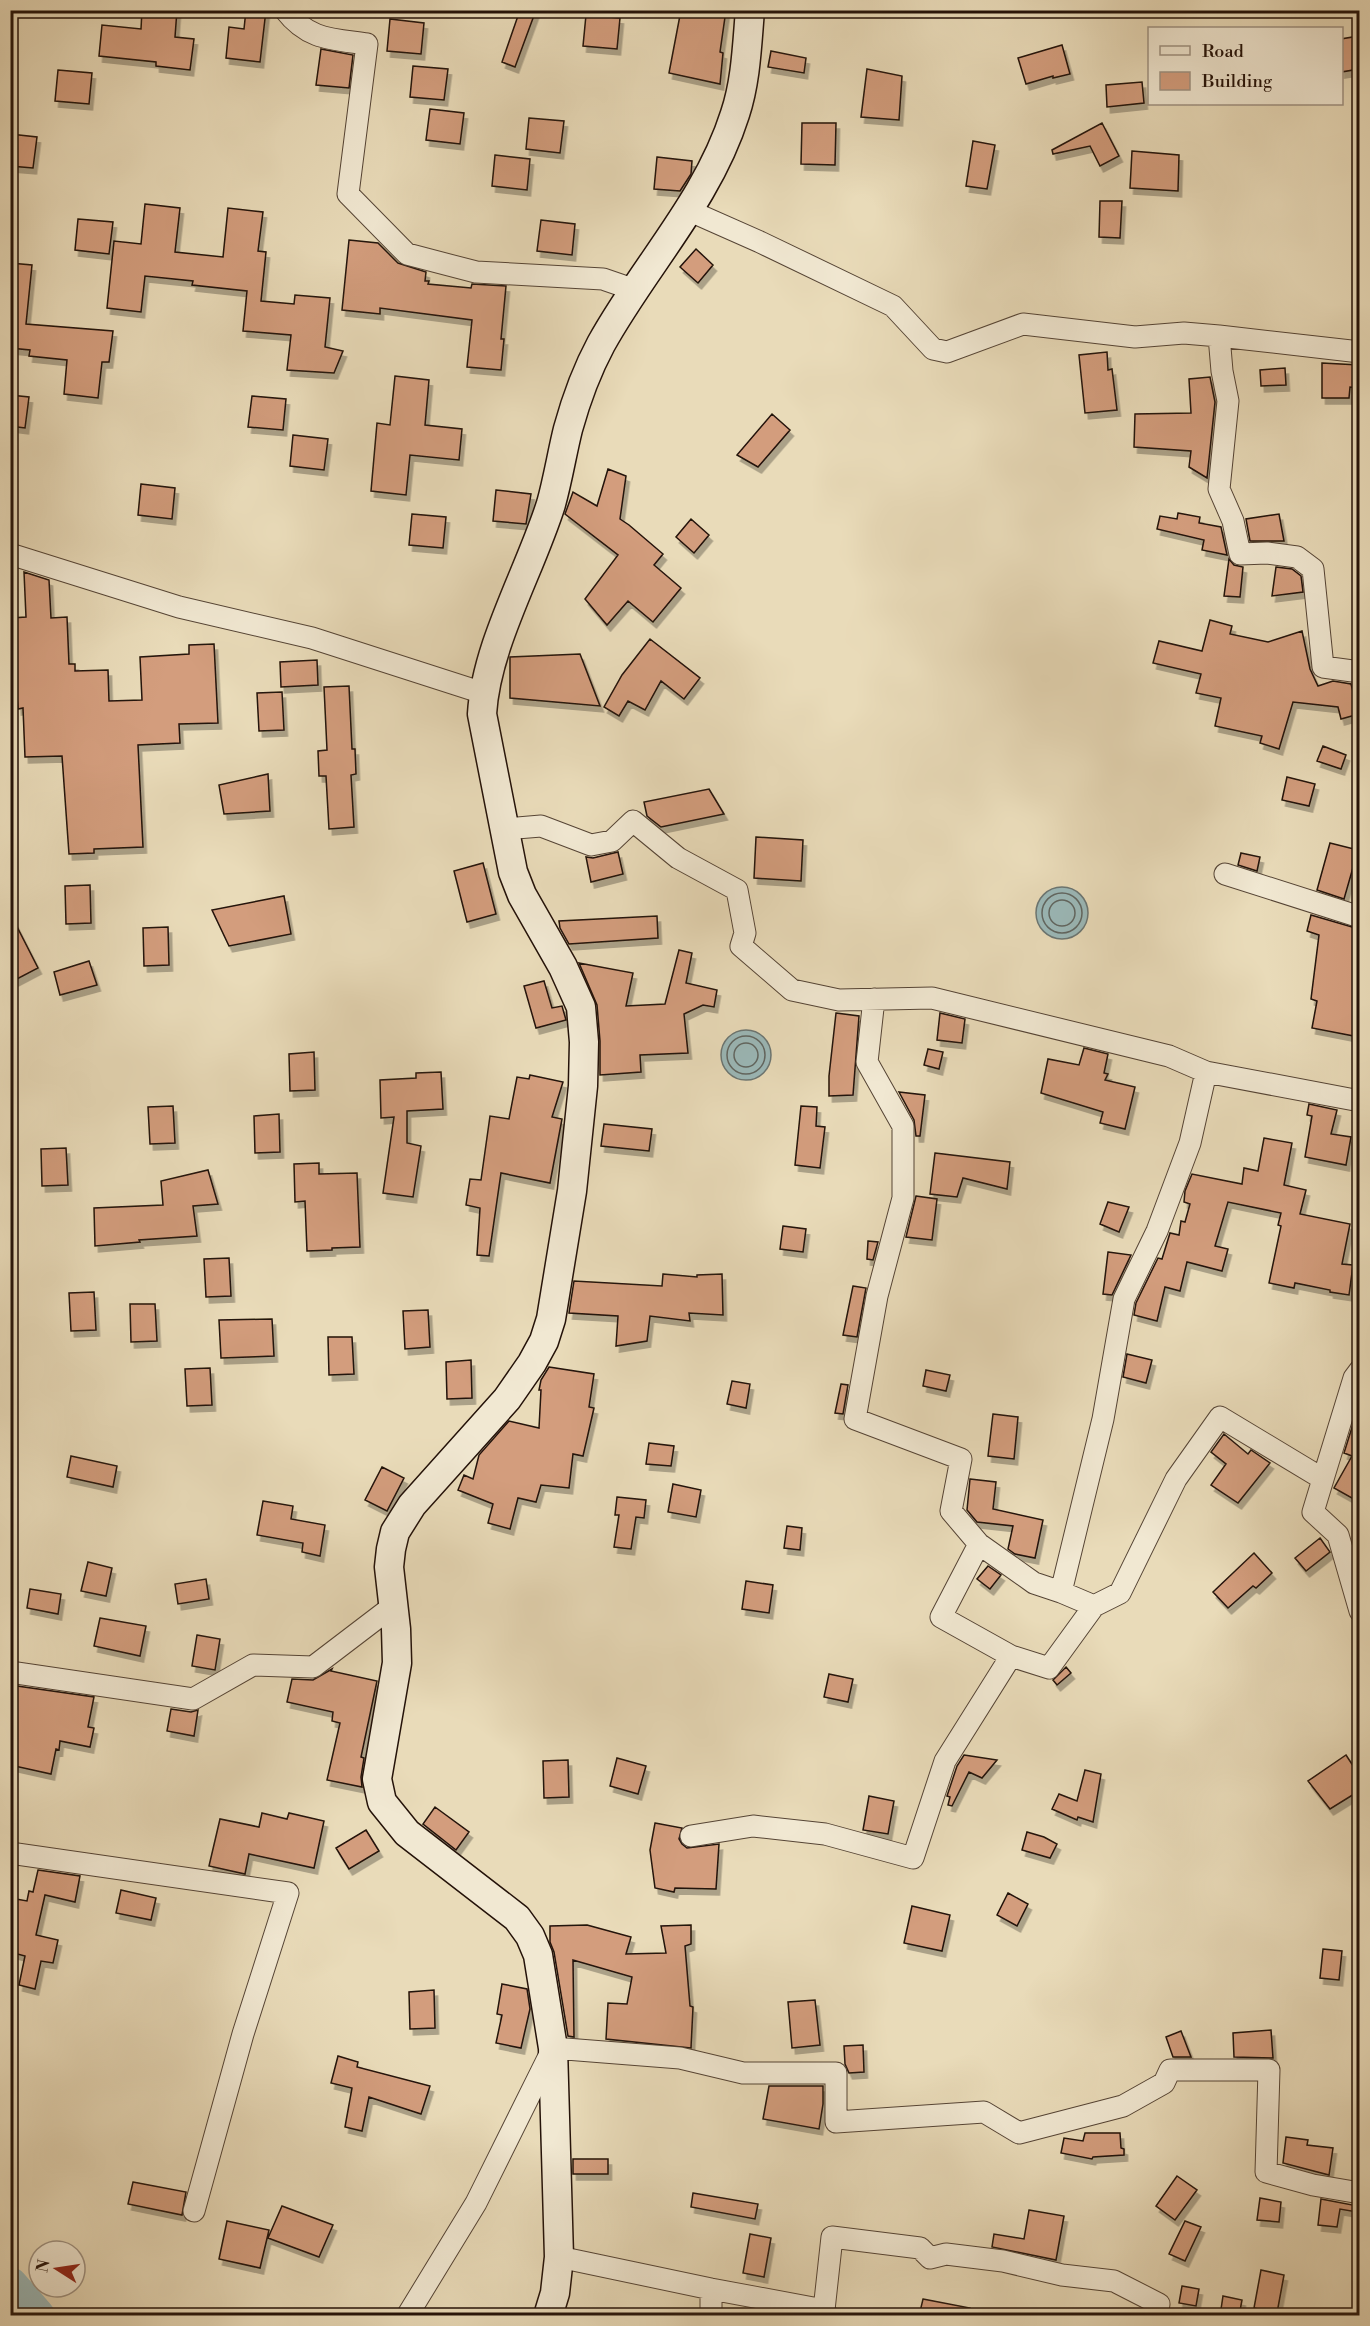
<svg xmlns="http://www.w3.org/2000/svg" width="1370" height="2326" viewBox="0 0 1370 2326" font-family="'Libre Bodoni',serif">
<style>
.water{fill:#9bb9b9;stroke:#6b7673;stroke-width:1.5}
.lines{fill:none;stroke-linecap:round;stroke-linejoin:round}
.shore{stroke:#606661;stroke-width:1.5}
.river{stroke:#9bb9b9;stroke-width:36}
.building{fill:#d39d7d;stroke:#241209;stroke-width:1.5;filter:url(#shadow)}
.street-casing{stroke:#554435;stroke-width:23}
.secondary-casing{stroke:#241209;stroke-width:31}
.street{stroke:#f1e8d2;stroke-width:21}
.secondary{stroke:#f1e8d2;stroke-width:28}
</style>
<defs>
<filter id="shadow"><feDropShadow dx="3.5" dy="6" stdDeviation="0" flood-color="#0004"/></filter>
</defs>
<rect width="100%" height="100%" fill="#e9dbb9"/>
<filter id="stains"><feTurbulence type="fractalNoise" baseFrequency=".00333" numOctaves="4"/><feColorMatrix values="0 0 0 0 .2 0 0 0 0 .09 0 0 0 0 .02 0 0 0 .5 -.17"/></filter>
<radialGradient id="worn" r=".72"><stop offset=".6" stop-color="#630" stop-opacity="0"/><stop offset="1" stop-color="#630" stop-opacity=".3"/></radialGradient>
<!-- water -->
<path class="water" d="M1036 913a26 26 0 1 1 52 0a26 26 0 1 1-52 0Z
M721 1055a25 25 0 1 1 50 0a25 25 0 1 1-50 0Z"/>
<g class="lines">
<!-- shore -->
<path class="shore" d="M1042 913a20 20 0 1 1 40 0a20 20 0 1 1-40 0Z
M1049 913a13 13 0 1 1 26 0a13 13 0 1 1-26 0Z
M727 1055a19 19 0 1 1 38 0a19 19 0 1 1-38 0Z
M734 1055a12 12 0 1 1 24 0a12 12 0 1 1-24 0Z"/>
<!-- river -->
<path class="river" d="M10,2285L37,2316"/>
</g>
<!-- building -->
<path class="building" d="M142,10H177L175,37L194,39L190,70L156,66V62L99,56L102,25L141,29Z
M246,10H266L260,62L226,58L229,27L244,29Z
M520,10H536L515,67L502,62Z
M681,10H726L720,52L723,53L720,84L669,73Z
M586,15L620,18L617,49L583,46Z
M390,19L424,23L421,54L387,51Z
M1359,36V69L1341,72V39Z
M1062,45L1070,74L1053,78V76L1026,84L1018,58Z
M321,49L353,55L349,88L316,85Z
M771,51L806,58L804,73L768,67Z
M413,66L448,69L444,100L410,97Z
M867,69L902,76L899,120L861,117Z
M58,70L92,73L89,104L55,101Z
M1142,82L1144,103L1107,107L1106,85Z
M430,109L464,113L460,144L426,140Z
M529,118L564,121L560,153L526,149Z
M802,123H836L835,165L801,164Z
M1102,123L1119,156L1100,166L1090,146L1053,154L1052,150Z
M10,134L37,137L33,168L10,166Z
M973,141L995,145L987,189L966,186Z
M1132,151L1179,155L1178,191L1130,188Z
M495,155L530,159L527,190L492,186Z
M657,157L692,161L691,174L680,191L654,189Z
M1100,201H1122L1120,238L1099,237Z
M145,204L180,208L175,252L223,257L228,208L263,212L258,251L266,252L261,301L294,304L295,295L330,298L325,347L343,351L334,373L287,370L291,335L243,331L247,291L192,285L193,281L145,276L141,312L107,308L114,241L141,244Z
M78,219L113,222L109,254L75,250Z
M541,220L575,224L572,255L537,251Z
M349,240L378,243L398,263L426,272L425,281H429L428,284L471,288L472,284L506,286L501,339H504L501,370L467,367L472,320L380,308V314L342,310Z
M696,249L713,265L698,283L680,267Z
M10,263L32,265L26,324L113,331L109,362H102L98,398L64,394L67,360L29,356L30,350L10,348Z
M1107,352L1108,370L1112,369L1117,410L1085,413L1079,355Z
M1322,363L1359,365V388L1350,387L1349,398H1322Z
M1285,368L1286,385L1261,386L1260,370Z
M395,376L429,380L425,425L462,429L459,460L410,455L406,495L371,491L377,423L390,425Z
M1210,377L1215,402L1207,478L1189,467L1191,451L1134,447L1135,414L1191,413L1189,379Z
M10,395L29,397L25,428L10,426Z
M252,396L286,399L283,430L248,427Z
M772,414L790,430L758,467L737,455Z
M293,435L328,439L324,470L290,466Z
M608,469L626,476L620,519L629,525L663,554L654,565L681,588L653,622L628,601L607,625L585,599L618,555L565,514L573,492L597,506Z
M141,484L175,488L172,519L138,515Z
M496,490L531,494L526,524L493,521Z
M1178,513L1200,517L1199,523L1221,527L1227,555L1202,550L1204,540L1157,529L1160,516L1177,519Z
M412,514L446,517L443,548L409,545Z
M1279,514L1284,541H1250L1246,519Z
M691,519L709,535L694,553L676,537Z
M1229,559L1234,565L1243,567L1240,597L1224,596Z
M1276,567L1292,569L1301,576L1303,592L1272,596Z
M24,572L49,580L51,618L67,617L69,664H75V671L108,670L109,701L142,700L140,657L189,654V645L214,644L218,723L179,724L180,743L138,745L143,847L94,849V853L69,854L62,756L25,757L23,708L18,709L11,618L26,617Z
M1210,620L1232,626L1230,634L1268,642L1302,631L1310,669L1318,686L1333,681L1351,684L1359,714L1341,719L1338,707L1293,702L1279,749L1260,743L1262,736L1215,726L1221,698L1196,693L1201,674L1153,663L1159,641L1202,651Z
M650,639L700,678L684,699L661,681L645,710L628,701L619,716L604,707L622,675Z
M580,654L600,706L510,698V657Z
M317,660L318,685L281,687L280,662Z
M349,686L352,749H355L356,774L351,775L354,827L329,829L326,776H319L318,751L327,750L324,687Z
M282,692L284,730L259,731L257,693Z
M1323,746L1346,755L1341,769L1317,761Z
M268,774L270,811L224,814L219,785Z
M1287,777L1315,784L1309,806L1282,800Z
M709,789L724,814L661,827L647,816L644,802Z
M756,837L803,840L801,881L754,878Z
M1330,843L1358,850L1344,899L1317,890Z
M618,852L623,874L591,882L586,857L593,858Z
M1241,853L1260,857L1257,871L1238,865Z
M483,863L496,914L467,922L454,871Z
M90,885L91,923L66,924L65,886Z
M284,896L291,934L229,946L212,910Z
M10,913L38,968L15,980L10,970Z
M1311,915L1359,929V1037L1312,1028L1317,1001L1311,999L1319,935L1307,931Z
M657,916L658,938L569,944L560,928L559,921Z
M168,927L169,965L144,966L143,928Z
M679,950L692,953L686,983L717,990L714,1007L703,1005L684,1014L688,1053L640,1055L641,1072L600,1075V1041L597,1005L579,963L633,973L626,1006L665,1004Z
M89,961L97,985L60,995L54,972Z
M544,981L552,1008L562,1006L566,1020L536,1028L524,986Z
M836,1013L859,1016L853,1095L829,1096V1076Z
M940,1013L965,1019L962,1043L937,1040Z
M1084,1048L1108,1054L1104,1073L1108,1074L1105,1080L1135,1087L1125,1129L1100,1123L1103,1112L1041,1093L1048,1059L1079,1065Z
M928,1049L943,1052L939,1069L924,1065Z
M314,1052L315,1090L290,1091L289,1054Z
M441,1072L443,1109L407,1111V1143L421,1146L413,1197L383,1193L394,1117L381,1118L380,1080L416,1078V1073Z
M530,1075L563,1082L552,1117L562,1119L550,1183L501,1173L489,1256L477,1255L480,1208L466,1205L470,1179L481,1180L490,1116L509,1119L517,1077L529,1079Z
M899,1092L925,1095L920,1136H916L914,1120Z
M1309,1104L1337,1110L1331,1134L1351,1137L1346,1165L1305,1157L1312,1116L1307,1115Z
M173,1106L175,1143L150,1144L148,1107Z
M801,1106L817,1107L816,1126L825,1127L820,1168L795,1165Z
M279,1114L280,1152L255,1153L254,1116Z
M604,1124L652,1129L649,1151L601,1146Z
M1264,1138L1292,1143L1284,1185L1306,1190L1300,1214L1350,1224L1342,1264L1353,1265L1349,1295L1330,1292V1290L1295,1283L1294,1288L1269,1283L1281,1226L1278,1225L1281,1213L1228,1202L1215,1246L1228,1249L1222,1271L1187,1262L1180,1291L1165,1287L1157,1321L1134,1315L1136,1303L1158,1258L1162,1259L1170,1233L1179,1235L1181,1221L1185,1222L1190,1204L1184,1202L1185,1191L1192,1174L1242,1184L1244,1168L1258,1171Z
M66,1148L68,1185L42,1186L41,1149Z
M935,1153L1010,1162L1007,1189L963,1178L957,1197L930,1194Z
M319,1163V1174L357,1173L360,1247L332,1248V1250L307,1251L305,1201L295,1202L294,1164Z
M208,1170L218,1204L193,1206L197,1236L139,1240L140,1242L95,1246L94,1208L163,1205L161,1181Z
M916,1196L937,1199L932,1240L906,1237Z
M1108,1202L1129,1207L1119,1232L1100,1224Z
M783,1226L806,1229L803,1252L780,1249Z
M868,1241L878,1242L873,1260L867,1259Z
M1108,1252L1131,1255L1112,1295L1103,1294Z
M229,1258L231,1296L206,1297L204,1259Z
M663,1274L697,1277V1275L722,1274L723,1315L689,1313L690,1321L650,1316L647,1341L616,1346L618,1316L569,1313L574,1281L662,1286Z
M853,1286L866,1288L857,1337L843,1335Z
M94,1292L96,1330L71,1331L69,1293Z
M130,1304H155L157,1341L131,1342Z
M428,1310L430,1347L405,1349L403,1311Z
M272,1319L274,1356L221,1358L219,1320Z
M328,1337H352L354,1374L329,1375Z
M1127,1354L1152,1360L1146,1383L1123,1377Z
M471,1360L472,1398L447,1399L446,1362Z
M549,1367L594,1374L589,1407L594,1408L583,1456L573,1454L569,1488L541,1485L536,1502L518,1498L510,1529L488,1523L493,1504L458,1490L464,1475L473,1479L479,1455L509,1421L539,1428L541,1390H539L541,1380Z
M210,1368L212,1405L187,1406L185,1369Z
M926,1370L950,1375L946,1391L923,1386Z
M732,1381L750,1384L746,1408L727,1404Z
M841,1384L848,1385L843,1414L835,1413Z
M1359,1405V1502L1334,1488L1352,1456L1344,1453Z
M993,1414L1018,1417L1014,1459L988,1456Z
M1224,1434L1248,1454L1251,1450L1270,1463L1238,1503L1211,1485L1226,1464L1211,1452Z
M649,1443L674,1446L671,1466L646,1464Z
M71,1456L117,1466L113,1487L67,1477Z
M382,1467L404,1478L387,1511L365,1500Z
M970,1479L996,1482L993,1509L1043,1520L1035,1558L1015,1554L1008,1549L1013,1526L977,1522L967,1510Z
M673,1484L701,1490L696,1517L668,1512Z
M617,1497L646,1500L644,1518L636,1517L631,1549L614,1547L619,1515H615Z
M263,1501L293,1506L291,1519L325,1525L320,1556L302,1552L303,1543L257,1535Z
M787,1526L802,1528L800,1550L784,1548Z
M1320,1538L1330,1552L1306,1571L1295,1558Z
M1254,1553L1272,1573L1256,1588L1253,1586L1228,1608L1213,1592Z
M88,1562L112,1568L106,1596L81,1591Z
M988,1566L1001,1575L990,1589L977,1579Z
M206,1579L209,1599L178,1604L175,1584Z
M746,1581L773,1585L769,1613L742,1609Z
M30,1589L61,1594L58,1614L27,1608Z
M100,1618L146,1626L140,1656L94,1646Z
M197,1635L220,1639L215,1670L192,1666Z
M1066,1667L1071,1673L1057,1685L1053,1680Z
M332,1669L331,1671L377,1681L361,1757L364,1758L361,1777L362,1787L327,1780L340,1723L332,1721L333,1712L287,1702L292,1679L313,1680Z
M829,1674L853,1679L848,1702L824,1697Z
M10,1685L94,1697L88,1727L94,1728L90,1747L60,1741L59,1750L56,1749L51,1774L10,1765Z
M171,1709L191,1712L198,1710L194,1736L167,1731Z
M964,1755L997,1760L982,1778L969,1772L952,1806L948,1805L950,1797L947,1796L957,1766Z
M1346,1755L1359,1775V1791L1330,1809L1308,1781Z
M617,1758L646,1766L638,1794L610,1786Z
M568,1760L569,1797L544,1798L543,1761Z
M1085,1770L1101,1774L1093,1822L1078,1817L1077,1820L1052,1809L1059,1794L1077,1801Z
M869,1796L894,1801L888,1834L863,1830Z
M435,1807L469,1832L456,1850L423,1824Z
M262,1813L287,1819L289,1813L324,1821L314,1868L249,1854L245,1874L209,1866L220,1819L259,1827Z
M655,1823L682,1828L679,1839L682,1844L687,1848L719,1844L716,1889L675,1888L674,1892L655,1888L650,1850Z
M366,1830L379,1851L349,1869L336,1848Z
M1027,1832L1044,1837L1057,1844L1050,1858L1022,1850Z
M38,1870L80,1876L75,1902L45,1895L36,1935L58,1940L53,1963L41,1961L35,1989L19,1985L25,1956L10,1952V1898L27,1901L29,1891L33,1892Z
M121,1890L156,1898L151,1920L116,1913Z
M1008,1893L1028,1904L1017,1926L997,1915Z
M912,1906L950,1915L942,1951L904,1943Z
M587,1925L631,1937L626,1954L666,1953L661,1926L691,1925V1944L685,1946L690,2006L693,2007L691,2048L606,2039L608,2003L627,2004L632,1977L573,1960L574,2037L568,2036L554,1952L550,1942V1926Z
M1323,1949L1342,1951L1339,1980L1320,1978Z
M502,1984L527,1989L530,2009L521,2048L496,2043L502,2015L497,2014Z
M434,1990L435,2028L410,2029L409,1992Z
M815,2000L820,2045L792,2048L788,2002Z
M1271,2030L1273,2058L1234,2057L1233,2033Z
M1181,2031L1191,2057H1173L1166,2037Z
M863,2045L864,2072L849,2073L845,2064L844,2046Z
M338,2056L358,2062L357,2067L430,2086L421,2114L369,2097L362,2131L345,2127L352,2088L331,2083Z
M769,2086H823V2104L819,2129L763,2119Z
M1085,2133H1120L1121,2148L1124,2149V2155L1093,2157L1092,2159L1061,2153L1064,2138L1083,2141Z
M1286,2137L1308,2140L1307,2145L1333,2148L1329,2175L1283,2163Z
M573,2159H608V2174H573Z
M1177,2176L1197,2190L1175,2220L1156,2206Z
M133,2182L186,2192L182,2215L128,2204Z
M693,2193L758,2204L755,2219L691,2207Z
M1260,2198L1281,2202L1279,2222L1257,2220Z
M1321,2199L1358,2206L1357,2212L1340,2209L1337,2227L1318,2225Z
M282,2206L333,2225L319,2257L268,2238Z
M1029,2210L1064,2216L1056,2260L992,2247L994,2234L1024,2239Z
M227,2221L269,2230L260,2268L219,2259Z
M1185,2221L1201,2227L1185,2261L1169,2254Z
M750,2234L771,2238L764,2277L743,2273Z
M1261,2270L1284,2275L1277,2313L1254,2308Z
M1182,2286L1199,2289L1196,2306L1179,2303Z
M1223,2296L1242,2300L1239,2316H1220Z
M923,2299L970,2308L969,2316H919Z"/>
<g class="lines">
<!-- street casing -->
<g class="street-casing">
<path id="street" d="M285,10C308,40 332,39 367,44L348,194L407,254L476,272L603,279L635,290
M690,211L760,242L893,306L933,349L947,352L1023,324L1135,337L1184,333L1219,336L1360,352
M1219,336L1222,371L1228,401L1219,489L1233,521L1240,554L1267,553L1297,557L1313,569L1323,667L1360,672
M10,554L179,607L312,638L483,693
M505,829L541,826L591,845L612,841L633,821L678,858L737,890L745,933L741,946L792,990L839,1000L932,998L1169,1056L1206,1072L1360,1101
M1225,874L1360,917
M874,999L867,1062L903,1126V1198L877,1296L855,1419L961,1459L951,1511L979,1544L941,1617L1011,1656L1049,1668L1094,1606
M1206,1072L1190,1143L1157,1231L1124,1299L1103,1419L1061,1592L1094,1606L1120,1593L1176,1479L1220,1417L1323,1479L1313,1512L1338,1535L1360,1611
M1323,1479L1354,1378L1360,1370
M979,1544L1034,1583L1061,1592
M10,1672L193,1699L253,1665L313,1667L393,1606
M691,1836L753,1826L825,1834L913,1858L945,1761L1011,1656
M10,1853L288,1893L243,2034L194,2211
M559,2257L711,2289L824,2310
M711,2289V2316
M407,2316L476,2203L553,2048L680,2058L743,2073H836V2122L984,2112L1019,2133L1123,2106L1164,2083L1170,2070H1269L1266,2172L1313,2185L1360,2193
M828,2316L824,2310L832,2237L920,2248L930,2258L946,2254L1003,2261L1062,2275L1114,2281L1159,2304L1157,2316"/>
</g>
<!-- secondary casing -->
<g class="secondary-casing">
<path id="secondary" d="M548,2316L555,2293L559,2257L553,2048L538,1955L530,1936L517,1918L407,1833L382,1802L377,1779L397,1663L396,1629L389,1567L391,1549L395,1532L412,1505L507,1399L532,1363L544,1341L551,1319L572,1191L583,1086L584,1042L581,1007L563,967L522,895L513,872L482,714C486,645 530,571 551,504C558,479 562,453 568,429C576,400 587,370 601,344C644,266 708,200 735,114C746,81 747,45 750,10"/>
</g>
<!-- street -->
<use href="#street" class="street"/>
<!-- secondary -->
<use href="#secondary" class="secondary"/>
</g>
<!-- margin -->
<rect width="1370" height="2326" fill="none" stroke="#e9dbb9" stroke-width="36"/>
<rect x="12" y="12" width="1346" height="2302" fill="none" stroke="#241209" stroke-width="3"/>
<rect x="18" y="18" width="1334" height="2290" fill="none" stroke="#241209" stroke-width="1.5"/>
<!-- legend -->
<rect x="1148" y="27" width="195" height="78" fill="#f1e8d2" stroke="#9f9282" stroke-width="1.5"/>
<rect x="1160" y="46" width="30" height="9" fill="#f1e8d2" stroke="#9f9282" stroke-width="1.5"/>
<text x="1202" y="57" font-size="18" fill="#241209">Road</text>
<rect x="1160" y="72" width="30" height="18" fill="#d39d7d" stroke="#9f9282" stroke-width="1.5"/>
<text x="1202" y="87" font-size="18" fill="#241209">Building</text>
<!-- north arrow -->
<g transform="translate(57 2269) rotate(282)"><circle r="28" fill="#f1e8d2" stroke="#9f9282" stroke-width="1.5"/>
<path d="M0-4.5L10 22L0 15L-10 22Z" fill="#8f2418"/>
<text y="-9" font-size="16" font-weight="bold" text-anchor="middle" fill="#241209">N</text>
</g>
<rect width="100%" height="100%" filter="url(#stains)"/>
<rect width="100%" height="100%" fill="url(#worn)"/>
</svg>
